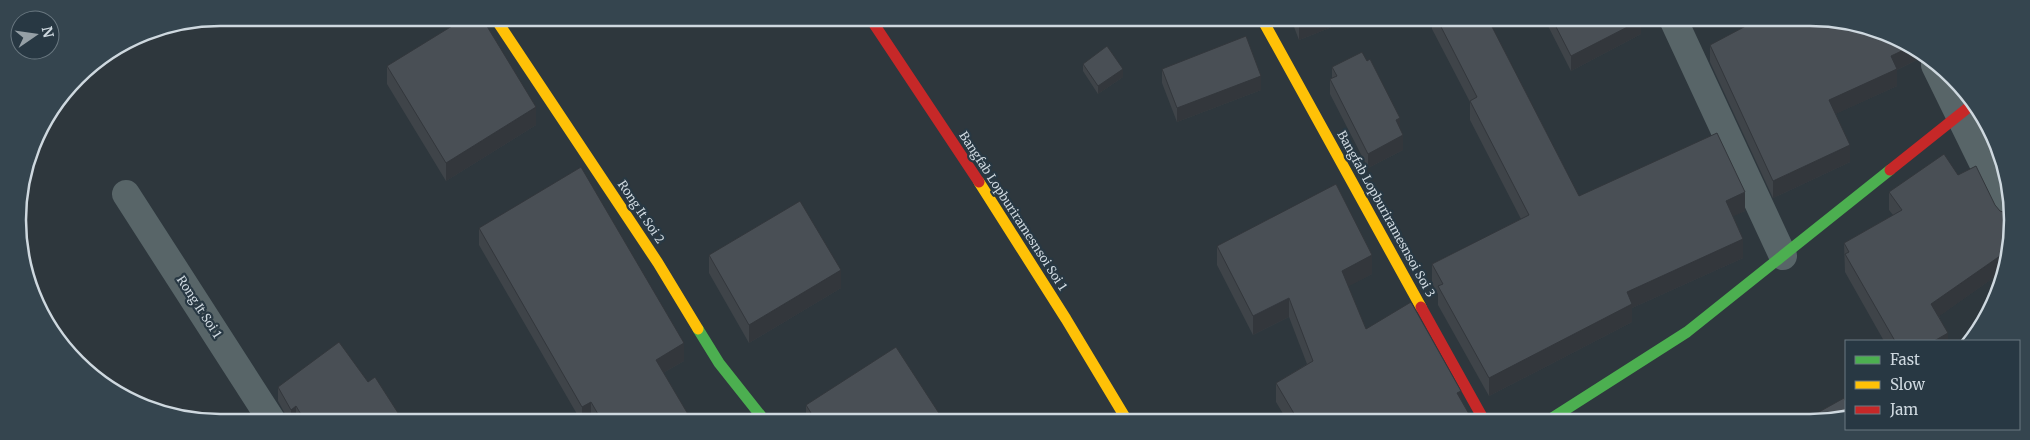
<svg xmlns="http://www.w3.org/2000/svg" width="2030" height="440" viewBox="0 0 2030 440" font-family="Merriweather,serif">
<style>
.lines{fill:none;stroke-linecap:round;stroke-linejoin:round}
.street{stroke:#586568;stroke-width:28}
.fast{stroke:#4caf50;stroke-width:11}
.slow{stroke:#ffc107;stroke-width:11}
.jam{stroke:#c62828;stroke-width:11}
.wall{fill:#3f4449}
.shaded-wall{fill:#33373c}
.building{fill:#494f55;stroke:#33373c}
.labels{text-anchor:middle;stroke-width:4.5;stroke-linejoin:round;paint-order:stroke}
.street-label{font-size:12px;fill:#ced8df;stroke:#283843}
.rim{fill:none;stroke:#ced8df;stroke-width:2.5}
</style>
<rect width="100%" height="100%" fill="#2e373d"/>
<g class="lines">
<!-- street -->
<path class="street" d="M1673,19L1783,256
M1935,65L2009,216
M126,194L272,421"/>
<!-- fast -->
<path class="fast" d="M698,329L719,363L765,421
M1546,422L1687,332L1890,170"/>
<!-- slow -->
<path class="slow" d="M495,18L658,263L698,329
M1262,19L1421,307
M979,182L1066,319L1128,422"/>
<!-- jam -->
<path class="jam" d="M870,18L979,182
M1890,170L1974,103
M1421,307L1485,422"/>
</g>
<!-- wall -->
<path class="wall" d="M1291,19H1352L1299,40Z
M1432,19H1488L1579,196L1745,211L1733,216L1743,258L1632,308V322L1489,396L1438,305V294L1432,283V264L1521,219L1470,120V102L1432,29Z
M1548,19H1640L1641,34L1571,71L1548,26Z
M1911,44L1924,56L1921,58L1897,70V86L1835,114L1850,162L1773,198L1710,62V45Z
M1367,61L1400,129L1403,150L1368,168L1330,94V79L1332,78V67Z
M1083,64L1123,77L1098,94L1083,71Z
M387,66L536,125L446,181L387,84Z
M1162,69L1261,90L1177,122L1162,83Z
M2004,164L2006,167V174L2004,170Z
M1958,175L2011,246L2003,271L1939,316L1948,341H1884L1845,272L1844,243L1893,215L1889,210V192Z
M479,228L684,361L663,373L692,421H592L591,419L588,421H581L479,245Z
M1217,246L1372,274L1348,286L1366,329L1461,400L1469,422H1288L1276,402V383L1307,364L1289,317L1253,335L1217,265Z
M709,255L841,288L749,343L709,273Z
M368,382L400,421H289L278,401V387Z
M806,405L944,421H806Z"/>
<!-- shaded-wall -->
<path class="shaded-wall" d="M1307,19H1352L1299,40V22Z
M1641,20V34L1571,71V56Z
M1912,46L1924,56L1921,58L1897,70V86L1829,117V100L1891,56Z
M1123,69V77L1098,94V86Z
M1261,76V90L1177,122V108Z
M536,107V125L446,181V163Z
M1400,118V132L1396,120Z
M1403,135V150L1368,168V154Z
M1850,145V162L1773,198V181Z
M1745,192V211L1726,220V201Z
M1743,239V258L1632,308V322L1489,396V378L1627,292Z
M2010,249L2003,271L1931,322V304Z
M1372,255V274L1342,290V271Z
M841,270V288L749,343V325Z
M1289,298V317L1253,335V316Z
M1948,333V341H1934Z
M684,343V361L656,377V360Z
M1461,391V410L1457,393Z
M591,402V419L588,421H582V407Z
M296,406V420L291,421V410Z
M1469,414V422H1456Z
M400,416V421H392Z"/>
<!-- building -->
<path class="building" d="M465,18H482L536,107L446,163L387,66Z
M1298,19H1307L1299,22Z
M1437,19H1488L1579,196L1717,133L1745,192L1726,201L1743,239L1627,292L1632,304L1489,378L1438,286L1443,284L1432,264L1529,215L1470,101L1477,97Z
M1552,19H1640L1641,20L1571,56Z
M1759,19H1836L1912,46L1891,56L1897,69L1829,100L1850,145L1773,181L1710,45Z
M1246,36L1261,76L1177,108L1162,69Z
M1107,46L1123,69L1098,86L1083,64Z
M1362,52L1367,61L1370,59L1400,118L1396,120L1403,135L1368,154L1330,79L1337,76L1332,67Z
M1944,154L1958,175L1976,166L1995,205L2000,211L2009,214L2011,246L2010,249L1931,304L1948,333L1934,341H1895L1845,254L1849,252L1844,243L1902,210L1889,192Z
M581,167L684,343L656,360L692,421H602L591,402L582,407L479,228Z
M1336,184L1372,255L1342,271L1366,329L1411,302L1461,391L1457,393L1469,414L1456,422H1299L1276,383L1313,361L1289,298L1253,316L1217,246Z
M800,201L841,270L749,325L709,255Z
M339,342L368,382L375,377L400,416L392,421H305L296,406L291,410L278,387Z
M896,347L944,421H816L806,405Z
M1844,398L1846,402V416L1824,422H1801Z"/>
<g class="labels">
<!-- street labels -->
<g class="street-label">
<text transform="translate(1013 211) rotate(57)" y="4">Bangfab Lopburiramesnsoi Soi 1</text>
<text transform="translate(641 212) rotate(56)" y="4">Rong It Soi 2</text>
<text transform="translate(1386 214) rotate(61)" y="4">Bangfab Lopburiramesnsoi Soi 3</text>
<text transform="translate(199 307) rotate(57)" y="4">Rong It Soi 1</text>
</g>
</g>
<!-- crop -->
<path d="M0 0H2030V440H0ZM220 26H1810A194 194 0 0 1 2004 220V220A194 194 0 0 1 1810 414H220A194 194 0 0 1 26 220V220A194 194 0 0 1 220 26Z" fill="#35454f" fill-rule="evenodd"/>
<path class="rim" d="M220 26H1810A194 194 0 0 1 2004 220V220A194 194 0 0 1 1810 414H220A194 194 0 0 1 26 220V220A194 194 0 0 1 220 26Z"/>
<!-- legend -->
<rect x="1845" y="340" width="175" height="90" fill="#283843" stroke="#6a7881"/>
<rect x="1855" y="356" width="25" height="8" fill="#4caf50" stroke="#6a7881"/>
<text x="1890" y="365" font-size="15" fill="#ced8df">Fast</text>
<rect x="1855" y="381" width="25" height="8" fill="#ffc107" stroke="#6a7881"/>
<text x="1890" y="390" font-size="15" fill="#ced8df">Slow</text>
<rect x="1855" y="406" width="25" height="8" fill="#c62828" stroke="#6a7881"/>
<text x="1890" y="415" font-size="15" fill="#ced8df">Jam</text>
<!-- north arrow -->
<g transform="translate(35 35) rotate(77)"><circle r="24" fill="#283843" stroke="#6a7881"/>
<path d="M0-4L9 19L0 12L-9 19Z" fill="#96a0a6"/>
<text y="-8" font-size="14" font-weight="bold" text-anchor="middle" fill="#ced8df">N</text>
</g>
</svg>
